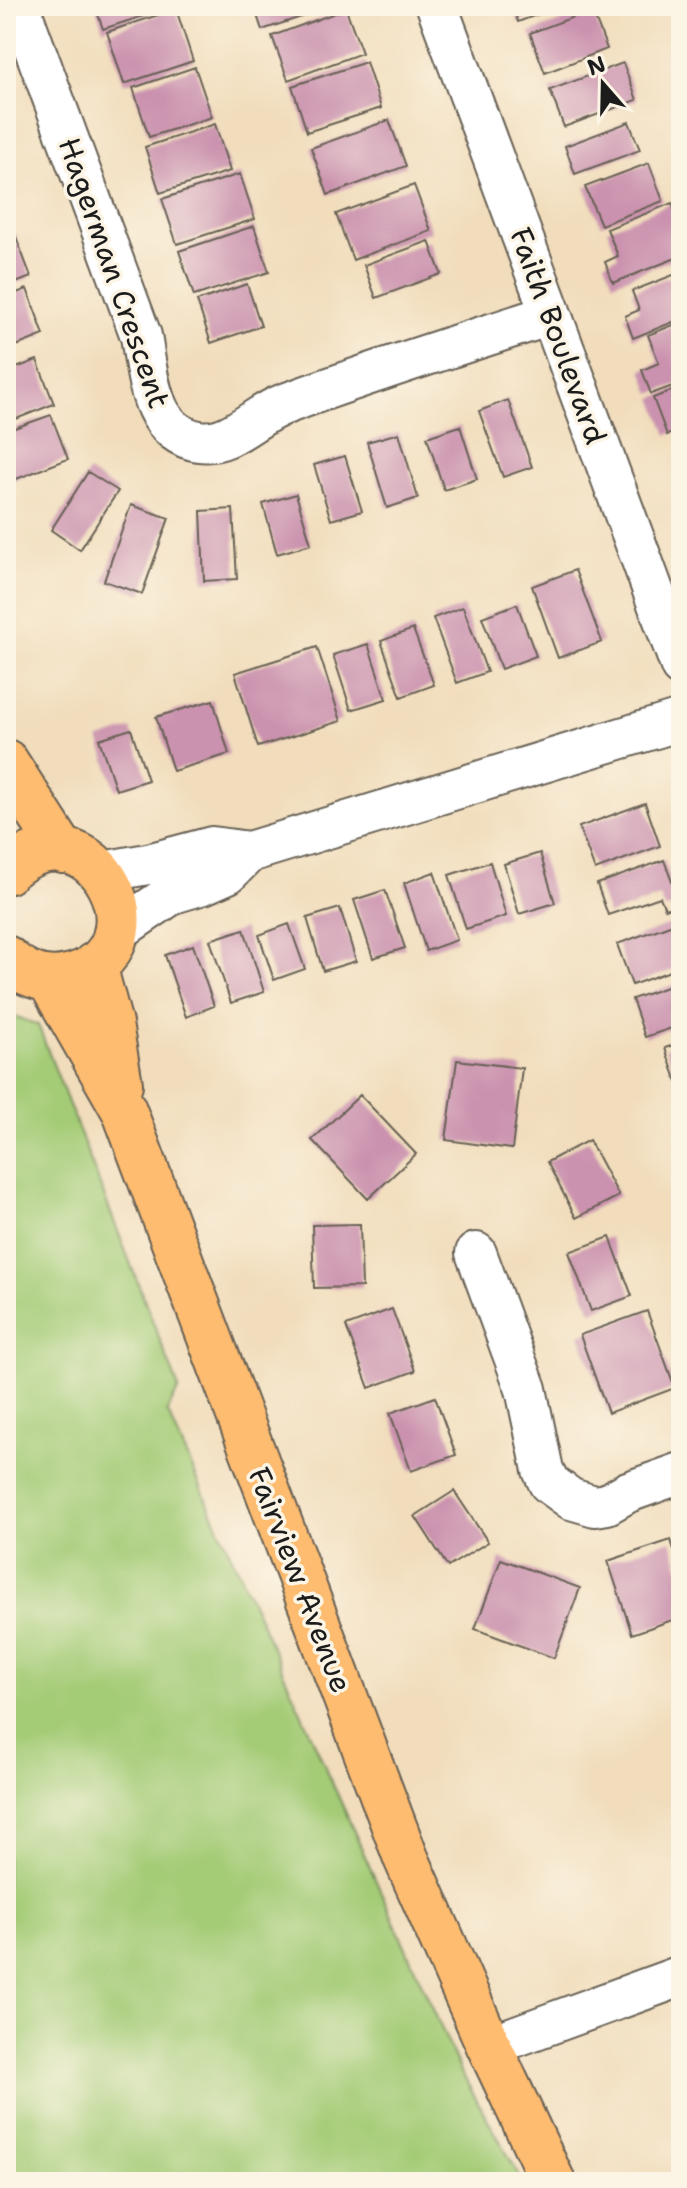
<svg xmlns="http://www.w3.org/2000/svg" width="687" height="2188" viewBox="0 0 687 2188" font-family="'Shantell Sans',sans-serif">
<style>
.green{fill:#a4cc77;stroke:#60744a;stroke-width:2}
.building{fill:#ca92ae}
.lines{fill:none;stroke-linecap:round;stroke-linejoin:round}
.minor-casing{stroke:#676054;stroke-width:44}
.major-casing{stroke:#676054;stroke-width:48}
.minor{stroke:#fff;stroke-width:40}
.major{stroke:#febc70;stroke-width:44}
.labels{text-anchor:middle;stroke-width:7;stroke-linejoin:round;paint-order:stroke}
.street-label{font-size:30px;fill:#1c1c1c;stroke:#fcf5e5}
</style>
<rect width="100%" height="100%" fill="#fcf5e5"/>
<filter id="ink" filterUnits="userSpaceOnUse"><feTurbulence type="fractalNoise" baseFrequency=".0125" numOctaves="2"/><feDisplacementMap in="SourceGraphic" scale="16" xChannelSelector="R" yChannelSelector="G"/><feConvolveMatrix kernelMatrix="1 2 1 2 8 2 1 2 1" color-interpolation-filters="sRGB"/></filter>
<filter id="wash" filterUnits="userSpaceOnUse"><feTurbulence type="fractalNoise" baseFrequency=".006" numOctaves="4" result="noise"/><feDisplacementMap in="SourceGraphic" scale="32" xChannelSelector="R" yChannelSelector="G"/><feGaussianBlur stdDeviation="1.8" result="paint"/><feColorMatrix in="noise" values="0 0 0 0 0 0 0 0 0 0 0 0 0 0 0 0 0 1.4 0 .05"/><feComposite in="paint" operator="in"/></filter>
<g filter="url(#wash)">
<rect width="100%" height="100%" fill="#f1ddbc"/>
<!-- green -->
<path class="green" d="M9,1014L38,1025L179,1389L167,1411L461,2072L523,2182H6V1015Z"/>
<g id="blocks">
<!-- building -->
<path class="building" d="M95,6H171V7L103,29Z
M254,6H331V7L262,30Z
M512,6H560L518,22Z
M176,9L193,61L124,84L107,32Z
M346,9L362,53L288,80L272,36Z
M592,10L607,49L545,73L530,33Z
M366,62L381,108L307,132L292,86Z
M623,63L637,100L564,127L550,90Z
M195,67L212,117L149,137L133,88Z
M389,120L406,166L328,195L311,148Z
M629,122L640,150L575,174L565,146Z
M215,124L230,171L160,193L145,147Z
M649,163L663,201L601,225L585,187Z
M240,174L255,219L177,244L162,199Z
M414,185L431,231L353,260L336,214Z
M672,203L681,227V256L613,283L605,262L618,256L607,229Z
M254,226L269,272L194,296L179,251Z
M15,234L31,277L6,287V238Z
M429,241L441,274L376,298L364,265Z
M681,272V319L633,338L625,316L639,310L632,291Z
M247,284L261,326L211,343L197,301Z
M27,289L44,335L6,350V297Z
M681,322V383L651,394L642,370L659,363L648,335Z
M37,360L54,404L6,423V372Z
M681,387V430L667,435L653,398Z
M508,400L532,467L503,477L479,411Z
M51,415L68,459L6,483V431Z
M460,426L477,479L444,490L427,437Z
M399,433L418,498L387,508L367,442Z
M345,456L362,511L331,520L314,465Z
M88,472L118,491L80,550L51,530Z
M296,494L311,544L277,554L263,504Z
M131,505L169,518L142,594L104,581Z
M233,509L237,579L204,581L201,511Z
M575,570L602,642L558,658L532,586Z
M517,604L536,656L501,669L482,617Z
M463,607L487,672L457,683L433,618Z
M413,629L434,685L401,697L381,641Z
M368,644L386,699L351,710L333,655Z
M317,647L341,721L258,747L235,673Z
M213,700L229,754L173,771L156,717Z
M131,729L148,780L116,790L99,739Z
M645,803L660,846L595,870L579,827Z
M540,853L555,903L519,914L504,864Z
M664,860L680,904L665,909L660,897L608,915L597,884Z
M490,862L506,916L466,929L449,875Z
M434,872L457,940L426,951L404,883Z
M385,890L405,948L373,958L354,900Z
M340,908L356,961L323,971L307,918Z
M681,921V967L632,985L617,944Z
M289,924L305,969L274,980L259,935Z
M244,929L264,992L231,1003L210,940Z
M193,945L214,1006L186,1017L165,955Z
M681,982V1025L645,1037L632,999Z
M681,1042V1081L677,1082L665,1048Z
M457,1060L522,1068L512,1149L446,1140Z
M360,1095L416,1154L368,1199L312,1140Z
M589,1140L619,1196L576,1218L547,1162Z
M360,1224L362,1287L314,1288L312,1225Z
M610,1237L632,1296L591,1311L569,1252Z
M392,1309L415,1371L369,1388L346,1326Z
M647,1311L675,1388L608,1413L580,1335Z
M435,1397L456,1455L411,1471L390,1413Z
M454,1491L488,1542L448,1567L415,1516Z
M671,1540L681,1572V1617L632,1634L608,1561Z
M501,1559L580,1588L554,1658L475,1629Z"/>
</g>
</g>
<g filter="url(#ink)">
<use href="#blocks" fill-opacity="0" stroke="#676054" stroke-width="2"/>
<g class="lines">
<!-- minor casing -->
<g class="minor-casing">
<path id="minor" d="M19,6L141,336C148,375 150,433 199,441C230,446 255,415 282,405C370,372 461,344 550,315
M437,6L681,666
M102,872L148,864L212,847L249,852L681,720
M116,932L173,893L203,884L228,873L249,852
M476,1253L526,1389L543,1470L549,1483L571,1499L595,1506L607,1504L628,1492L681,1473
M489,2046L681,1976"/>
</g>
<!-- major casing -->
<g class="major-casing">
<path id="major" d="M6,762L63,851
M6,872C93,791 172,953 68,977C44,983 23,974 6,958
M94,965L110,1024L120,1084
M49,979L124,1110L406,1858L489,2046L553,2182"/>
</g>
<!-- minor -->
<use href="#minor" class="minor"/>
<!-- major -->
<use href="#major" class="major"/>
</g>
</g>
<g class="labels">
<!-- street labels -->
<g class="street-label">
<text transform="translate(114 273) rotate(71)" y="10">Hagerman Crescent</text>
<text transform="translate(558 336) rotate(70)" y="10">Faith Boulevard</text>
<text transform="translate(300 1580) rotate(69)" y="10">Fairview Avenue</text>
</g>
</g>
<!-- margin -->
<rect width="687" height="2188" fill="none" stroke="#fcf5e5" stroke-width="32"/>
<!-- north arrow -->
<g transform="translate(603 84) rotate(340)" stroke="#fcf5e5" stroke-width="6" paint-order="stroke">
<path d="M0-6L14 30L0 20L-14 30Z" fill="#1c1c1c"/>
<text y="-12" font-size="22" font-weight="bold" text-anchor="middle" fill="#1c1c1c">N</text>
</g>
</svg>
